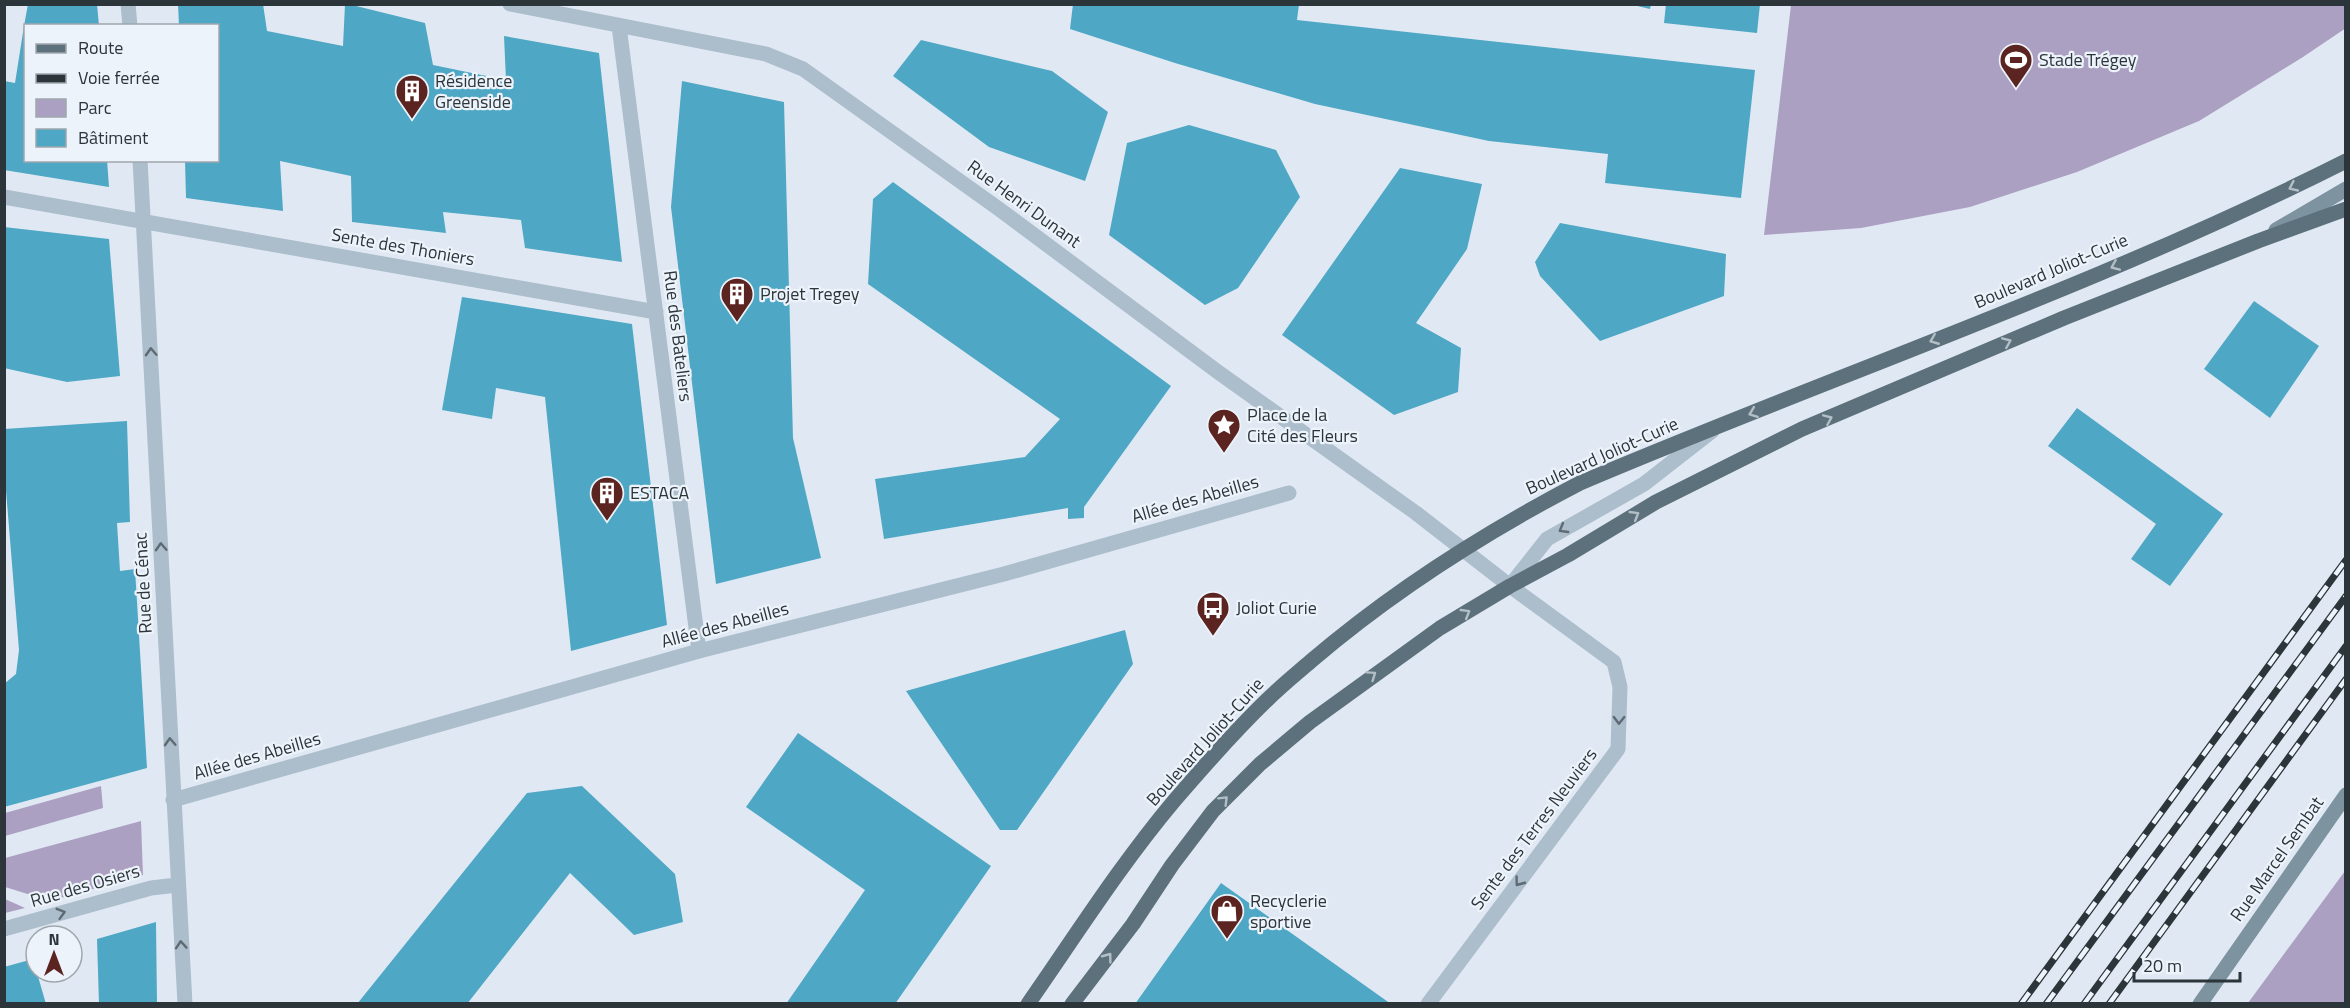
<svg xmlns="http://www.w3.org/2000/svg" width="2350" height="1008" viewBox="0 0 2350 1008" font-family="'Titillium Web',sans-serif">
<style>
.green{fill:#aca0c2}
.building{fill:#4ea7c4}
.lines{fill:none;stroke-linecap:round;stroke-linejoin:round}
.street{stroke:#acbdcb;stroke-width:15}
.secondary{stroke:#7d939f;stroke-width:15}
.primary{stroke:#5c717b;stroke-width:15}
.rail-casing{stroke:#2b353a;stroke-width:7}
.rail{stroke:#edf3fa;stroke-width:4.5;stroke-dasharray:14;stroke-linecap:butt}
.oneway{stroke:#b3bfc7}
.oneway2{stroke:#5f6b74}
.labels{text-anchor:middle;stroke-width:4.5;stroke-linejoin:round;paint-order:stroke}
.poi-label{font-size:18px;fill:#2b353a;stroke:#edf3fa;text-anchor:start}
.street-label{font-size:18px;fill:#2b353a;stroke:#edf3fa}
</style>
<rect width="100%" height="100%" fill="#e0e9f3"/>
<!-- green -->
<path class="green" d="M1791,5L2345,4L2346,28L2303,57L2199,121L2077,172L1970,207L1861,228L1764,235Z
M101,786L103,808L5,836V813Z
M141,821L143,875L50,901L5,887V858Z
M2345,871V1003H2248Z
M5,899L25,908L5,913Z"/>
<!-- building -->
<path class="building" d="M28,4H97L99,26H24Z
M178,4H263L267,31L343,46L345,4H348L425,23L433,65L506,80L504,36L599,53L622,262L525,248L521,220L443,212L446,233L352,222L351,176L280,161L283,211L186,198L185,160H218V26H179Z
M1073,4H1299L1297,20L1755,70L1741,198L1605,183L1608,154L1489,141L1315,104L1175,63L1070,29Z
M1629,4H1651L1650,9Z
M1666,4H1760L1757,33L1664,23Z
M24,26L26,160H107L109,187L4,170V81L15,83Z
M921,40L1052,71L1108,112L1085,181L989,147L893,76Z
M682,81L784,102L793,438L821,558L716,584L671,207Z
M1189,125L1276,150L1300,197L1238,288L1205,305L1109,235L1127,143Z
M1400,168L1482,184L1467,249L1416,323L1461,348L1458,392L1394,415L1282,335Z
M893,182L1171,386L1084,507V518L1068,519V508L884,539L875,479L1025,457L1060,419L868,284L873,199Z
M1560,223L1726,254L1724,296L1600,341L1540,276L1535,262Z
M4,227L109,239L120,376L67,382L4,368Z
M462,297L632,324L667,625L571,651L545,397L496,388L492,419L442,410Z
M2254,301L2319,346L2270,418L2204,369Z
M2077,408L2223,514L2170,586L2131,559L2156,524L2048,446Z
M127,421L130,522L117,523L120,571L135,569L147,768L4,807V684L16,674L19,650L4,466V429Z
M1125,630L1133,664L1017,830H1000L906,691Z
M798,733L991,866L895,1004H786L865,890L746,807Z
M582,786L675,874L683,922L634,935L570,873L467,1004H357L527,793Z
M1221,883L1391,1004H1245L1242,1002L1241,1004H1135Z
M156,922L157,1004H99L97,939Z
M33,959L46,1004H4V967Z"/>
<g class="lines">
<!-- street -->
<path class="street" d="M128,4L130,26
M510,4L766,54L803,69L999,209L1218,372L1416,513L1510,586L1614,662L1620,687L1618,749L1428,1004
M619,26L699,651
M140,160L185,1004
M4,197L656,312
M1510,586L1547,539L1644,484L1712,431
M173,800L699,651L1004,574L1289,493
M4,929L151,888L177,885"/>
<!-- secondary -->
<path class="secondary" d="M2276,230L2346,189
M2200,1004L2346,795"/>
<!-- primary -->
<path class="primary" d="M1028,1004C1076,935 1121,864 1174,801C1204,766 1234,732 1267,700C1281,686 1296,674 1311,661C1393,591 1484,533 1580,483C1834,375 2098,286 2346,161
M1072,1004L1133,924L1172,865L1213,811L1260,764L1310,722L1440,628L1510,586L1568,555L1656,502L1802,429L2064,318L2258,241L2346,209"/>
<!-- rail casing -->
<g class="rail-casing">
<path id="rail" d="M2021,1004L2346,560
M2046,1004L2346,596
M2084,1004L2346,646
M2109,1004L2346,679"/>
</g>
<!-- rail -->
<use href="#rail" class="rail"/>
</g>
<!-- one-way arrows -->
<defs><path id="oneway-chevron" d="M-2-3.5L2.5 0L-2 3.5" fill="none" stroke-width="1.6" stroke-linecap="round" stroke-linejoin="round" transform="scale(1.5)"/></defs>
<g class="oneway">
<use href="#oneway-chevron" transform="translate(2293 187) rotate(155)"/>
<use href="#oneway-chevron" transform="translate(2115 266) rotate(157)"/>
<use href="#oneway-chevron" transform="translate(1934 340) rotate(158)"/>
<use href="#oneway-chevron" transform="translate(2007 342) rotate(-23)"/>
<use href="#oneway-chevron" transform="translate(1753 413) rotate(159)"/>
<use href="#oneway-chevron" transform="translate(1828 419) rotate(-23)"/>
<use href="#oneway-chevron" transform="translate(1635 515) rotate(-31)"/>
<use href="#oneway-chevron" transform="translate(1466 613) rotate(-31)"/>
<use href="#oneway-chevron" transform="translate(1372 675) rotate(-35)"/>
<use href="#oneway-chevron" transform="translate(1224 800) rotate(-45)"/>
<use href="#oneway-chevron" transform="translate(1108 957) rotate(-53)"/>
</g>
<g class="oneway2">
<use href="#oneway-chevron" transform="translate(151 352) rotate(-93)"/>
<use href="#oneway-chevron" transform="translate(1563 529) rotate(150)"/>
<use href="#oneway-chevron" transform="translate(161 547) rotate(-93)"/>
<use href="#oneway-chevron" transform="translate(1619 720) rotate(91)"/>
<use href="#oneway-chevron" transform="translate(170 742) rotate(-93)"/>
<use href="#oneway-chevron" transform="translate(1519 882) rotate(127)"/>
<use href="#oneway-chevron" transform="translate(61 913) rotate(-16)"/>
<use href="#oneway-chevron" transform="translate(181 945) rotate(-94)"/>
</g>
<!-- icons -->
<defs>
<g id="stadium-pin" transform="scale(1.725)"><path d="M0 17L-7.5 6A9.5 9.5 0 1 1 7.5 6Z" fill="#5b2421" stroke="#edf3fa"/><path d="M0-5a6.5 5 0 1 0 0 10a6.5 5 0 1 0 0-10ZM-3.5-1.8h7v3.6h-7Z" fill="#fff"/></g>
<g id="building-pin" transform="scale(1.725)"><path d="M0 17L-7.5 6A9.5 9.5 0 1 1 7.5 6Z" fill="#5b2421" stroke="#edf3fa"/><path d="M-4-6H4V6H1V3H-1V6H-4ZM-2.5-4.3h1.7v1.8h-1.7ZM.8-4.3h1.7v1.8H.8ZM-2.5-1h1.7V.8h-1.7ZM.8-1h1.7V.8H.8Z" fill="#fff"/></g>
<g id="sight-pin" transform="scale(1.725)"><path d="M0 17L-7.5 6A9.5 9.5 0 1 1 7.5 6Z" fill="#5b2421" stroke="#edf3fa"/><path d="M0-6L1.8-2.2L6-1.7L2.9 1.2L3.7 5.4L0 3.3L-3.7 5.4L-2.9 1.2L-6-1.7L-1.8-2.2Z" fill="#fff"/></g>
<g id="bus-pin" transform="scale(1.725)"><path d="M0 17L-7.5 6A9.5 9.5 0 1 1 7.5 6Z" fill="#5b2421" stroke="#edf3fa"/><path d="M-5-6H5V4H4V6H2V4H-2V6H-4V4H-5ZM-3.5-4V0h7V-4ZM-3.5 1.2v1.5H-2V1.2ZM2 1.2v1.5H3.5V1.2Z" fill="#fff"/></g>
<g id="shop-pin" transform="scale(1.725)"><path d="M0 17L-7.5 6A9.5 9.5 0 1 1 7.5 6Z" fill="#5b2421" stroke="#edf3fa"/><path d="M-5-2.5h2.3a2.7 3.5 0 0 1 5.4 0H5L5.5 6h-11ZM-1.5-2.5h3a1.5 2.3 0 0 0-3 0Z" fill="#fff"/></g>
</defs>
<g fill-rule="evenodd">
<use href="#stadium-pin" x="2016" y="60"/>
<use href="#building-pin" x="412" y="91"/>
<use href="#building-pin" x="737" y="294"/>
<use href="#sight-pin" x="1224" y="425"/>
<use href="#building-pin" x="607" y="493"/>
<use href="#bus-pin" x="1213" y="608"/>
<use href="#shop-pin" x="1227" y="911"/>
</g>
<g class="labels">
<!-- poi labels -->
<g class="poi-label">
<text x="2039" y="66">Stade Trégey</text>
<text x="435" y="87">Résidence<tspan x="435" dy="21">Greenside</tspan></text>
<text x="760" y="300">Projet Tregey</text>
<text x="1247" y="421">Place de la<tspan x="1247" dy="21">Cité des Fleurs</tspan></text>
<text x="630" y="499">ESTACA</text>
<text x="1236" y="614">Joliot Curie</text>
<text x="1250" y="907">Recyclerie<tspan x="1250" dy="21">sportive</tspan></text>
</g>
<!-- street labels -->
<g class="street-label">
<text transform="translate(1024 204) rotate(36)" y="6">Rue Henri Dunant</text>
<text transform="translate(403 247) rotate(10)" y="6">Sente des Thoniers</text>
<text transform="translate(2051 271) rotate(-23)" y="6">Boulevard Joliot-Curie</text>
<text transform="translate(678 336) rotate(83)" y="6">Rue des Bateliers</text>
<text transform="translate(1602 456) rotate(-24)" y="6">Boulevard Joliot-Curie</text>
<text transform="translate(1195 499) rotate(-16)" y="6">Allée des Abeilles</text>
<text transform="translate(143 583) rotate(-93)" y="6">Rue de Cénac</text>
<text transform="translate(725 625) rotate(-15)" y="6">Allée des Abeilles</text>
<text transform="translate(1205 742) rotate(-48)" y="6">Boulevard Joliot-Curie</text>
<text transform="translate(257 756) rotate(-16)" y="6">Allée des Abeilles</text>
<text transform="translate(1534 829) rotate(-53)" y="6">Sente des Terres Neuviers</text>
<text transform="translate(2277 859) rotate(-55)" y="6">Rue Marcel Sembat</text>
<text transform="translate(85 886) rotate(-16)" y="6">Rue des Osiers</text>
</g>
</g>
<!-- border -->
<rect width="2350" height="1008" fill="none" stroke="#2b353a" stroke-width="12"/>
<!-- legend -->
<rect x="24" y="24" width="195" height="138" fill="#edf3fa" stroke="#9fa7ad" stroke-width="1.5"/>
<rect x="36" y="44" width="30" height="9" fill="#5c717b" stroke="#9fa7ad" stroke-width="1.5"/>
<text x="78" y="54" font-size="18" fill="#2b353a">Route</text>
<rect x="36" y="74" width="30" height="9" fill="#2b353a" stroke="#9fa7ad" stroke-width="1.5"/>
<text x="78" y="84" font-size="18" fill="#2b353a">Voie ferrée</text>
<rect x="36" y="99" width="30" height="18" fill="#aca0c2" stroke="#9fa7ad" stroke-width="1.5"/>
<text x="78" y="114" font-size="18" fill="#2b353a">Parc</text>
<rect x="36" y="129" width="30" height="18" fill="#4ea7c4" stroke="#9fa7ad" stroke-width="1.5"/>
<text x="78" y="144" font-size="18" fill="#2b353a">Bâtiment</text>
<!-- north arrow -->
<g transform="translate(54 954)"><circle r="28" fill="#edf3fa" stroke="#9fa7ad" stroke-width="1.5"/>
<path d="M0-4.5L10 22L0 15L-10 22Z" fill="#5b2421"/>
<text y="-9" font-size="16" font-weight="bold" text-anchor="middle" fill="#2b353a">N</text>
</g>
<!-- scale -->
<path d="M2134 972v9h106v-9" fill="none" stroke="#2b353a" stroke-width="3"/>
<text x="2143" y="972" font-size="18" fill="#2b353a" stroke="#edf3fa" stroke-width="4.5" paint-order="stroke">20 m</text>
</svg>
